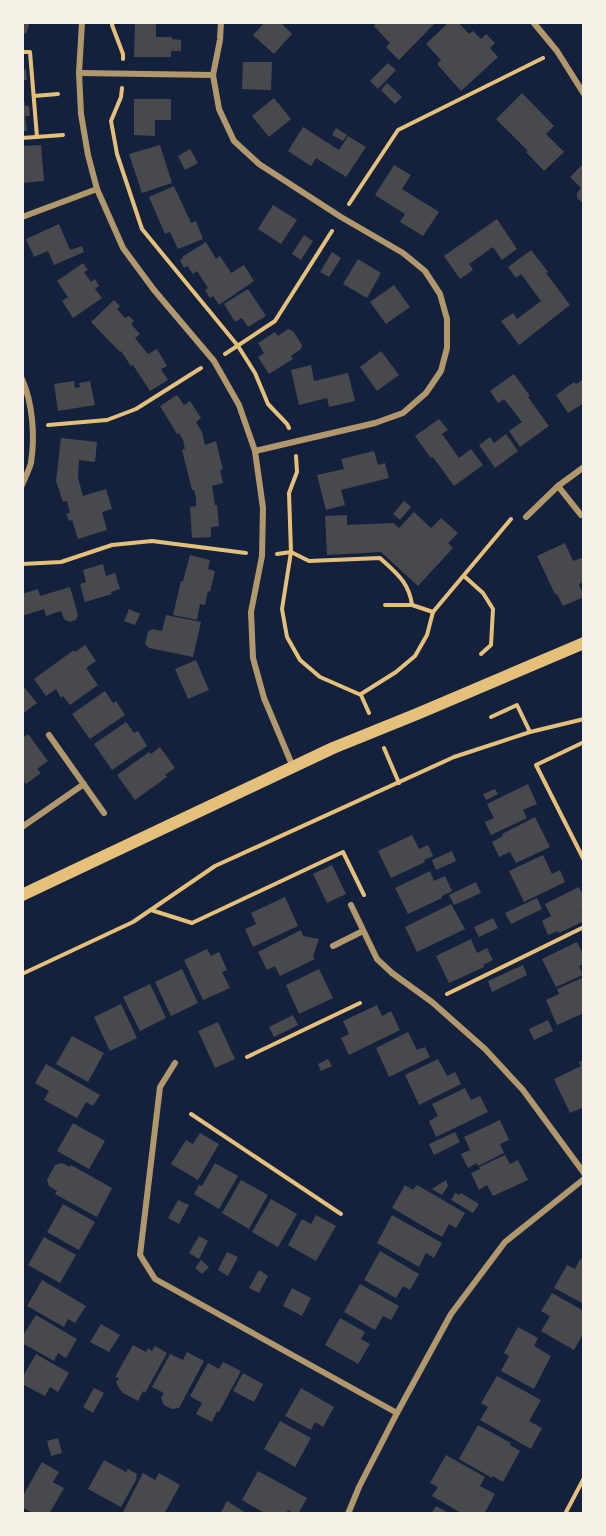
<svg xmlns="http://www.w3.org/2000/svg" width="606" height="1536" font-family="Helvetica,sans-serif">
  <style>
    .building { fill: #48494c }
    .lines { fill: none; stroke-linecap: round; stroke-linejoin: round }
    .path { stroke: #e5c07b; stroke-width: 4 }
    .minor { stroke: #b1986c; stroke-width: 6 }
    .secondary { stroke: #e5c07b; stroke-width: 12 }
  </style>
  <rect width="100%" height="100%" fill="#14213d"/>
  <g class="building">
    <path d="M 22,22 L 30,22 L 26,34 L 22,33 Z"/>
    <path d="M 135,22 L 156,22 L 156,37 L 172,37 L 172,39 L 181,40 L 181,51 L 171,51 L 171,57 L 134,57 Z"/>
    <path d="M 265,22 L 280,22 L 292,34 L 274,54 L 253,35 Z"/>
    <path d="M 377,22 L 436,22 L 399,60 L 386,47 L 390,43 L 374,26 Z"/>
    <path d="M 449,22 L 458,22 L 469,34 L 473,31 L 481,39 L 486,34 L 495,43 L 490,48 L 498,57 L 461,91 L 437,64 L 441,60 L 426,44 Z"/>
    <path d="M 243,62 L 272,62 L 271,90 L 242,89 Z"/>
    <path d="M 388,63 L 396,70 L 378,89 L 370,81 Z"/>
    <path d="M 26,69 L 27,80 L 22,80 L 22,70 Z"/>
    <path d="M 387,83 L 402,97 L 395,104 L 381,90 Z"/>
    <path d="M 522,93 L 554,126 L 546,134 L 564,152 L 544,171 L 526,152 L 528,151 L 496,119 Z"/>
    <path d="M 274,98 L 291,119 L 269,137 L 252,116 Z"/>
    <path d="M 134,99 L 171,99 L 171,120 L 155,120 L 155,136 L 134,135 Z"/>
    <path d="M 22,100 L 24,100 L 25,106 L 29,106 L 30,116 L 25,116 L 27,131 L 22,131 Z"/>
    <path d="M 303,127 L 339,150 L 348,136 L 366,147 L 346,177 L 316,158 L 311,166 L 288,151 Z"/>
    <path d="M 336,128 L 347,135 L 343,141 L 332,135 Z"/>
    <path d="M 41,145 L 44,181 L 22,183 L 22,146 Z"/>
    <path d="M 160,145 L 172,183 L 142,193 L 129,154 Z"/>
    <path d="M 190,149 L 198,163 L 185,170 L 178,156 Z"/>
    <path d="M 584,163 L 584,204 L 577,198 L 577,193 L 581,188 L 570,177 Z"/>
    <path d="M 394,165 L 411,175 L 402,189 L 439,212 L 423,236 L 400,222 L 405,214 L 375,195 Z"/>
    <path d="M 174,186 L 191,223 L 196,221 L 203,239 L 178,249 L 170,232 L 165,234 L 149,197 Z"/>
    <path d="M 273,205 L 297,220 L 281,244 L 258,229 Z"/>
    <path d="M 497,219 L 517,249 L 502,260 L 493,247 L 469,264 L 473,270 L 460,279 L 444,256 Z"/>
    <path d="M 59,224 L 70,250 L 82,246 L 84,252 L 54,265 L 48,251 L 34,257 L 26,239 Z"/>
    <path d="M 304,235 L 313,241 L 301,260 L 292,254 Z"/>
    <path d="M 206,242 L 216,259 L 220,256 L 231,273 L 244,265 L 254,281 L 219,305 L 213,296 L 210,298 L 205,290 L 208,288 L 197,271 L 193,274 L 187,266 L 184,268 L 180,260 L 183,258 L 182,257 Z"/>
    <path d="M 531,250 L 548,272 L 546,273 L 570,305 L 519,345 L 501,321 L 513,313 L 517,319 L 541,301 L 521,274 L 516,278 L 508,267 Z"/>
    <path d="M 332,252 L 341,258 L 329,277 L 320,272 Z"/>
    <path d="M 358,259 L 381,273 L 367,298 L 343,284 Z"/>
    <path d="M 83,263 L 88,270 L 84,272 L 91,282 L 95,279 L 99,286 L 95,289 L 102,298 L 73,318 L 62,301 L 68,297 L 57,281 Z"/>
    <path d="M 394,285 L 410,307 L 386,324 L 370,302 Z"/>
    <path d="M 248,289 L 266,316 L 248,327 L 242,318 L 235,322 L 224,304 Z"/>
    <path d="M 114,300 L 120,306 L 117,309 L 125,318 L 129,316 L 134,321 L 131,324 L 140,334 L 135,338 L 148,354 L 157,349 L 167,366 L 161,369 L 168,380 L 150,391 L 133,365 L 131,366 L 121,351 L 120,352 L 91,322 Z"/>
    <path d="M 288,329 L 293,331 L 302,345 L 301,349 L 291,356 L 293,359 L 269,374 L 258,357 L 264,353 L 258,343 L 275,332 L 278,336 Z"/>
    <path d="M 381,351 L 399,375 L 377,391 L 360,367 Z"/>
    <path d="M 311,365 L 314,381 L 348,373 L 355,401 L 329,407 L 327,398 L 299,405 L 291,370 Z"/>
    <path d="M 514,374 L 530,396 L 528,397 L 549,426 L 520,447 L 509,431 L 522,422 L 504,399 L 498,403 L 490,391 Z"/>
    <path d="M 584,379 L 584,403 L 568,413 L 556,395 L 574,382 L 576,384 Z"/>
    <path d="M 74,381 L 75,388 L 80,387 L 79,383 L 90,381 L 95,405 L 58,411 L 54,384 Z"/>
    <path d="M 177,395 L 184,405 L 190,401 L 201,418 L 196,422 L 202,432 L 205,445 L 216,441 L 221,462 L 223,469 L 220,470 L 223,483 L 212,486 L 215,505 L 217,505 L 219,526 L 211,527 L 211,537 L 192,538 L 190,507 L 196,506 L 196,498 L 194,490 L 192,490 L 182,450 L 185,449 L 183,440 L 179,433 L 177,434 L 160,406 Z"/>
    <path d="M 439,419 L 448,430 L 442,434 L 459,458 L 471,449 L 483,465 L 454,486 L 433,457 L 431,458 L 415,436 Z"/>
    <path d="M 506,434 L 518,451 L 495,468 L 479,445 L 490,437 L 494,443 Z"/>
    <path d="M 61,438 L 97,442 L 95,462 L 79,460 L 78,478 L 83,496 L 106,489 L 112,509 L 102,512 L 107,530 L 78,539 L 72,520 L 69,521 L 66,514 L 70,513 L 67,501 L 63,502 L 56,481 Z"/>
    <path d="M 374,451 L 378,465 L 385,463 L 389,478 L 341,490 L 345,505 L 326,510 L 317,475 L 344,469 L 341,459 Z"/>
    <path d="M 404,501 L 411,507 L 400,520 L 393,514 Z"/>
    <path d="M 414,512 L 431,528 L 441,518 L 458,533 L 448,543 L 453,548 L 418,586 L 381,552 L 327,555 L 325,516 L 347,515 L 347,525 L 393,523 L 399,528 Z"/>
    <path d="M 565,543 L 573,561 L 584,557 L 584,582 L 579,584 L 584,597 L 563,606 L 557,594 L 555,594 L 537,556 Z"/>
    <path d="M 190,555 L 210,560 L 208,569 L 215,571 L 210,592 L 208,591 L 205,605 L 200,604 L 197,620 L 173,615 L 181,581 L 183,581 Z"/>
    <path d="M 103,564 L 106,576 L 115,573 L 120,589 L 111,592 L 112,594 L 85,602 L 80,584 L 86,582 L 83,570 Z"/>
    <path d="M 70,587 L 78,615 L 76,620 L 69,622 L 64,619 L 61,611 L 46,616 L 44,609 L 22,616 L 22,594 L 38,589 L 40,596 Z"/>
    <path d="M 129,609 L 140,614 L 135,625 L 124,621 Z"/>
    <path d="M 166,615 L 201,622 L 193,657 L 149,648 L 145,644 L 148,632 L 152,629 L 162,631 Z"/>
    <path d="M 85,645 L 96,661 L 86,668 L 98,685 L 70,705 L 63,696 L 61,698 L 56,689 L 46,696 L 34,679 L 74,650 L 75,652 Z"/>
    <path d="M 196,660 L 209,690 L 188,699 L 175,669 Z"/>
    <path d="M 24,687 L 37,703 L 22,714 L 22,688 Z"/>
    <path d="M 105,691 L 113,703 L 116,701 L 125,715 L 90,739 L 72,714 Z"/>
    <path d="M 126,722 L 134,733 L 138,731 L 147,746 L 112,770 L 94,744 Z"/>
    <path d="M 28,734 L 48,761 L 37,769 L 41,773 L 26,784 L 22,779 L 22,738 Z"/>
    <path d="M 160,747 L 175,768 L 165,775 L 167,777 L 135,800 L 117,775 L 149,752 L 151,754 Z"/>
    <path d="M 528,784 L 537,804 L 523,810 L 527,818 L 491,835 L 485,822 L 494,818 L 487,804 Z"/>
    <path d="M 495,789 L 498,794 L 486,800 L 483,794 Z"/>
    <path d="M 535,817 L 550,847 L 516,863 L 510,852 L 499,857 L 492,842 L 503,836 L 502,834 Z"/>
    <path d="M 412,835 L 419,849 L 428,845 L 433,856 L 424,860 L 425,862 L 391,878 L 378,851 Z"/>
    <path d="M 452,851 L 456,861 L 436,870 L 432,860 Z"/>
    <path d="M 543,855 L 552,874 L 560,870 L 565,882 L 524,902 L 509,871 Z"/>
    <path d="M 332,865 L 346,894 L 327,903 L 313,874 Z"/>
    <path d="M 430,871 L 434,881 L 445,876 L 452,891 L 442,896 L 442,898 L 408,914 L 395,888 Z"/>
    <path d="M 476,882 L 481,893 L 454,905 L 449,895 Z"/>
    <path d="M 579,887 L 584,897 L 584,910 L 581,911 L 584,916 L 584,921 L 559,933 L 558,931 L 548,935 L 542,921 L 551,916 L 545,904 Z"/>
    <path d="M 285,897 L 298,926 L 253,947 L 245,929 L 256,924 L 251,913 Z"/>
    <path d="M 537,898 L 542,909 L 511,924 L 505,913 Z"/>
    <path d="M 451,904 L 465,929 L 417,952 L 405,927 Z"/>
    <path d="M 493,918 L 498,928 L 479,937 L 474,927 Z"/>
    <path d="M 301,930 L 303,936 L 319,939 L 313,956 L 315,959 L 280,976 L 275,966 L 267,970 L 258,952 Z"/>
    <path d="M 471,939 L 477,953 L 487,948 L 493,960 L 483,965 L 484,967 L 449,983 L 436,956 Z"/>
    <path d="M 577,942 L 584,955 L 584,964 L 579,966 L 583,975 L 556,987 L 542,959 Z"/>
    <path d="M 207,949 L 211,956 L 219,952 L 227,970 L 222,972 L 230,988 L 203,1000 L 184,960 Z"/>
    <path d="M 523,965 L 527,975 L 492,992 L 488,981 Z"/>
    <path d="M 182,969 L 198,1003 L 171,1016 L 155,982 Z"/>
    <path d="M 319,969 L 333,998 L 299,1014 L 286,985 Z"/>
    <path d="M 584,977 L 584,1013 L 557,1025 L 546,1000 L 559,994 L 557,989 Z"/>
    <path d="M 150,984 L 166,1018 L 140,1031 L 123,997 Z"/>
    <path d="M 121,1004 L 137,1038 L 110,1051 L 94,1017 Z"/>
    <path d="M 377,1005 L 382,1016 L 391,1011 L 400,1030 L 349,1055 L 341,1038 L 349,1034 L 343,1021 Z"/>
    <path d="M 293,1015 L 298,1025 L 274,1037 L 269,1027 Z"/>
    <path d="M 548,1020 L 553,1031 L 534,1040 L 529,1029 Z"/>
    <path d="M 218,1022 L 235,1059 L 215,1068 L 198,1031 Z"/>
    <path d="M 408,1032 L 417,1050 L 425,1047 L 430,1057 L 389,1077 L 376,1048 Z"/>
    <path d="M 72,1036 L 104,1053 L 88,1082 L 56,1064 Z"/>
    <path d="M 328,1059 L 332,1066 L 321,1071 L 318,1064 Z"/>
    <path d="M 438,1059 L 447,1076 L 455,1072 L 461,1084 L 419,1105 L 405,1075 Z"/>
    <path d="M 584,1060 L 584,1107 L 570,1113 L 554,1079 L 581,1066 L 579,1062 Z"/>
    <path d="M 46,1064 L 100,1095 L 93,1106 L 86,1102 L 77,1118 L 44,1100 L 49,1091 L 35,1083 Z"/>
    <path d="M 465,1088 L 471,1100 L 480,1096 L 488,1112 L 436,1137 L 429,1121 L 438,1116 L 432,1104 Z"/>
    <path d="M 500,1120 L 509,1140 L 500,1144 L 504,1153 L 478,1166 L 477,1163 L 468,1168 L 461,1154 L 470,1150 L 464,1137 Z"/>
    <path d="M 73,1123 L 105,1141 L 89,1169 L 57,1151 Z"/>
    <path d="M 455,1132 L 460,1142 L 434,1155 L 429,1144 Z"/>
    <path d="M 200,1133 L 219,1144 L 198,1180 L 171,1164 L 186,1140 L 193,1144 Z"/>
    <path d="M 505,1155 L 510,1164 L 518,1160 L 528,1180 L 493,1196 L 487,1185 L 479,1190 L 471,1173 L 480,1169 L 479,1167 Z"/>
    <path d="M 62,1163 L 70,1167 L 71,1165 L 112,1188 L 97,1217 L 55,1194 L 57,1191 L 49,1186 L 47,1180 L 55,1165 Z"/>
    <path d="M 215,1163 L 238,1176 L 219,1209 L 194,1194 L 199,1185 L 202,1186 Z"/>
    <path d="M 241,1180 L 268,1195 L 249,1229 L 222,1213 Z"/>
    <path d="M 446,1180 L 448,1186 L 442,1195 L 432,1189 Z"/>
    <path d="M 405,1185 L 413,1190 L 417,1185 L 465,1213 L 456,1228 L 449,1224 L 442,1237 L 392,1208 Z"/>
    <path d="M 455,1193 L 459,1195 L 461,1193 L 479,1204 L 473,1213 L 451,1200 Z"/>
    <path d="M 271,1199 L 297,1214 L 278,1247 L 252,1232 Z"/>
    <path d="M 178,1200 L 189,1205 L 179,1224 L 168,1218 Z"/>
    <path d="M 63,1204 L 95,1222 L 79,1250 L 47,1232 Z"/>
    <path d="M 316,1215 L 336,1226 L 316,1261 L 288,1245 L 302,1219 L 311,1224 Z"/>
    <path d="M 392,1215 L 442,1243 L 434,1258 L 426,1253 L 419,1267 L 377,1243 Z"/>
    <path d="M 199,1236 L 208,1241 L 199,1259 L 189,1253 Z"/>
    <path d="M 44,1237 L 76,1255 L 60,1283 L 28,1265 Z"/>
    <path d="M 380,1251 L 419,1274 L 410,1290 L 403,1286 L 396,1298 L 364,1280 Z"/>
    <path d="M 227,1252 L 238,1257 L 228,1276 L 218,1270 Z"/>
    <path d="M 580,1259 L 584,1260 L 584,1304 L 554,1288 L 567,1265 L 575,1269 Z"/>
    <path d="M 201,1260 L 209,1267 L 202,1274 L 195,1268 Z"/>
    <path d="M 259,1270 L 268,1276 L 259,1293 L 249,1288 Z"/>
    <path d="M 42,1280 L 86,1306 L 75,1323 L 68,1319 L 64,1327 L 27,1306 Z"/>
    <path d="M 360,1284 L 399,1306 L 391,1320 L 383,1316 L 375,1330 L 344,1312 Z"/>
    <path d="M 292,1288 L 311,1298 L 302,1316 L 283,1306 Z"/>
    <path d="M 552,1293 L 584,1311 L 584,1332 L 574,1350 L 541,1331 L 550,1316 L 541,1311 Z"/>
    <path d="M 36,1315 L 77,1339 L 66,1358 L 58,1353 L 54,1361 L 22,1343 L 22,1337 Z"/>
    <path d="M 340,1318 L 365,1332 L 361,1339 L 370,1344 L 358,1364 L 325,1345 Z"/>
    <path d="M 101,1324 L 120,1335 L 109,1352 L 90,1342 Z"/>
    <path d="M 518,1327 L 538,1338 L 534,1346 L 551,1356 L 534,1389 L 501,1371 L 509,1356 L 504,1353 Z"/>
    <path d="M 133,1345 L 146,1352 L 148,1348 L 152,1351 L 155,1346 L 167,1353 L 145,1393 L 143,1391 L 138,1401 L 123,1393 L 119,1388 L 116,1382 L 119,1378 L 115,1377 Z"/>
    <path d="M 187,1352 L 204,1361 L 179,1408 L 172,1409 L 164,1405 L 161,1398 L 164,1393 L 152,1387 L 170,1354 L 183,1360 Z"/>
    <path d="M 36,1354 L 69,1373 L 58,1392 L 50,1387 L 45,1396 L 22,1384 L 22,1378 Z"/>
    <path d="M 223,1362 L 241,1371 L 219,1412 L 217,1411 L 212,1422 L 196,1414 L 202,1403 L 190,1396 L 208,1363 L 219,1369 Z"/>
    <path d="M 243,1373 L 263,1384 L 254,1402 L 233,1391 Z"/>
    <path d="M 497,1376 L 541,1400 L 529,1421 L 542,1428 L 531,1449 L 480,1420 L 488,1407 L 481,1403 Z"/>
    <path d="M 94,1388 L 104,1393 L 93,1413 L 83,1407 Z"/>
    <path d="M 301,1388 L 334,1407 L 323,1427 L 315,1422 L 311,1430 L 285,1416 Z"/>
    <path d="M 280,1421 L 311,1438 L 295,1467 L 264,1449 Z"/>
    <path d="M 478,1425 L 511,1443 L 510,1445 L 520,1451 L 503,1482 L 493,1476 L 492,1478 L 459,1459 Z"/>
    <path d="M 58,1438 L 62,1453 L 51,1456 L 47,1441 Z"/>
    <path d="M 446,1455 L 485,1477 L 480,1486 L 495,1494 L 484,1514 L 463,1514 L 432,1496 L 438,1487 L 430,1483 Z"/>
    <path d="M 104,1460 L 126,1472 L 128,1469 L 137,1474 L 136,1477 L 137,1478 L 121,1507 L 88,1489 Z"/>
    <path d="M 42,1462 L 59,1472 L 53,1482 L 64,1488 L 49,1514 L 34,1514 L 22,1507 L 22,1494 L 24,1494 Z"/>
    <path d="M 258,1471 L 307,1498 L 298,1514 L 294,1514 L 288,1510 L 286,1514 L 266,1514 L 242,1500 Z"/>
    <path d="M 143,1473 L 155,1480 L 159,1473 L 180,1485 L 164,1514 L 122,1514 Z"/>
    <path d="M 227,1501 L 248,1514 L 220,1514 Z"/>
    <path d="M 436,1506 L 450,1514 L 431,1514 Z"/>
  </g>
  <g class="lines">
    <g class="path">
      <path d="M 113,22 L 112,25 L 123,54 L 123,59"/>
      <path d="M 22,52 L 30,52 L 37,137"/>
      <path d="M 122,88 L 121,97 L 111,121 L 117,154 L 142,229 L 238,346 L 255,373 L 268,404 L 287,424 L 289,428"/>
      <path d="M 34,96 L 58,94"/>
      <path d="M 22,138 L 63,135"/>
      <path d="M 349,204 L 398,130 L 543,58"/>
      <path d="M 225,354 L 275,321 L 332,231"/>
      <path d="M 48,425 L 107,420 L 136,409 L 201,368"/>
      <path d="M 296,456 L 297,472 L 289,493 L 291,552 L 282,609 L 287,637 L 300,660 L 320,677 L 361,695 L 369,713"/>
      <path d="M 277,554 L 291,552 L 309,561 L 380,558 C 396,573 409,582 412,605"/>
      <path d="M 22,564 L 61,562 L 112,545 L 152,541 L 246,553"/>
      <path d="M 464,576 L 483,593 L 493,609 L 491,645 L 481,654"/>
      <path d="M 385,605 L 412,605 L 433,612"/>
      <path d="M 361,694 L 396,672 L 415,656 L 427,635 L 433,612 L 511,519"/>
      <path d="M 491,717 L 517,705 L 530,732"/>
      <path d="M 584,742 L 536,765 L 584,860"/>
      <path d="M 384,748 L 399,783"/>
      <path d="M 151,910 L 192,923 L 343,852 L 364,895"/>
      <path d="M 22,974 L 133,922 L 215,866 L 454,757 L 530,732 L 584,719"/>
      <path d="M 447,994 L 584,927"/>
      <path d="M 247,1057 L 360,1003"/>
      <path d="M 191,1114 L 341,1214"/>
      <path d="M 565,1514 L 584,1478"/>
    </g>
    <g class="minor">
      <path d="M 82,22 L 79,73 L 81,114 L 88,155 L 97,189 L 123,248 L 154,290 L 214,361 L 239,405 L 255,451 L 263,508 L 262,556 L 251,612 L 253,658 L 264,698 L 293,767"/>
      <path d="M 533,22 L 557,51 L 584,94"/>
      <path d="M 79,73 L 213,75 L 219,109 L 234,141 L 259,164 L 341,217 L 403,253 L 425,271 L 440,294 L 447,319 L 447,348 L 441,371 L 426,393 L 403,413 L 375,423 L 255,451"/>
      <path d="M 213,75 L 220,40 L 221,22"/>
      <path d="M 22,217 L 97,189"/>
      <path d="M 22,379 C 33,404 35,436 31,463 C 29,470 25,478 22,485"/>
      <path d="M 558,486 L 581,515"/>
      <path d="M 526,517 L 558,486 L 584,467"/>
      <path d="M 49,735 L 104,813"/>
      <path d="M 22,827 L 84,784"/>
      <path d="M 351,905 L 377,959 L 392,973 L 432,1002 L 485,1049 L 523,1090 L 584,1173"/>
      <path d="M 333,946 L 363,931"/>
      <path d="M 175,1063 L 160,1087 L 140,1255 L 155,1279 L 397,1413"/>
      <path d="M 348,1514 L 359,1487 L 397,1413 L 451,1314 L 505,1242 L 584,1179"/>
    </g>
    <path class="secondary" d="M 22,895 L 333,748 L 417,714 L 584,643"/>
  </g>
  <rect width="606" height="1536" fill="none" stroke="#f6f1e7" stroke-width="48"/>
</svg>
